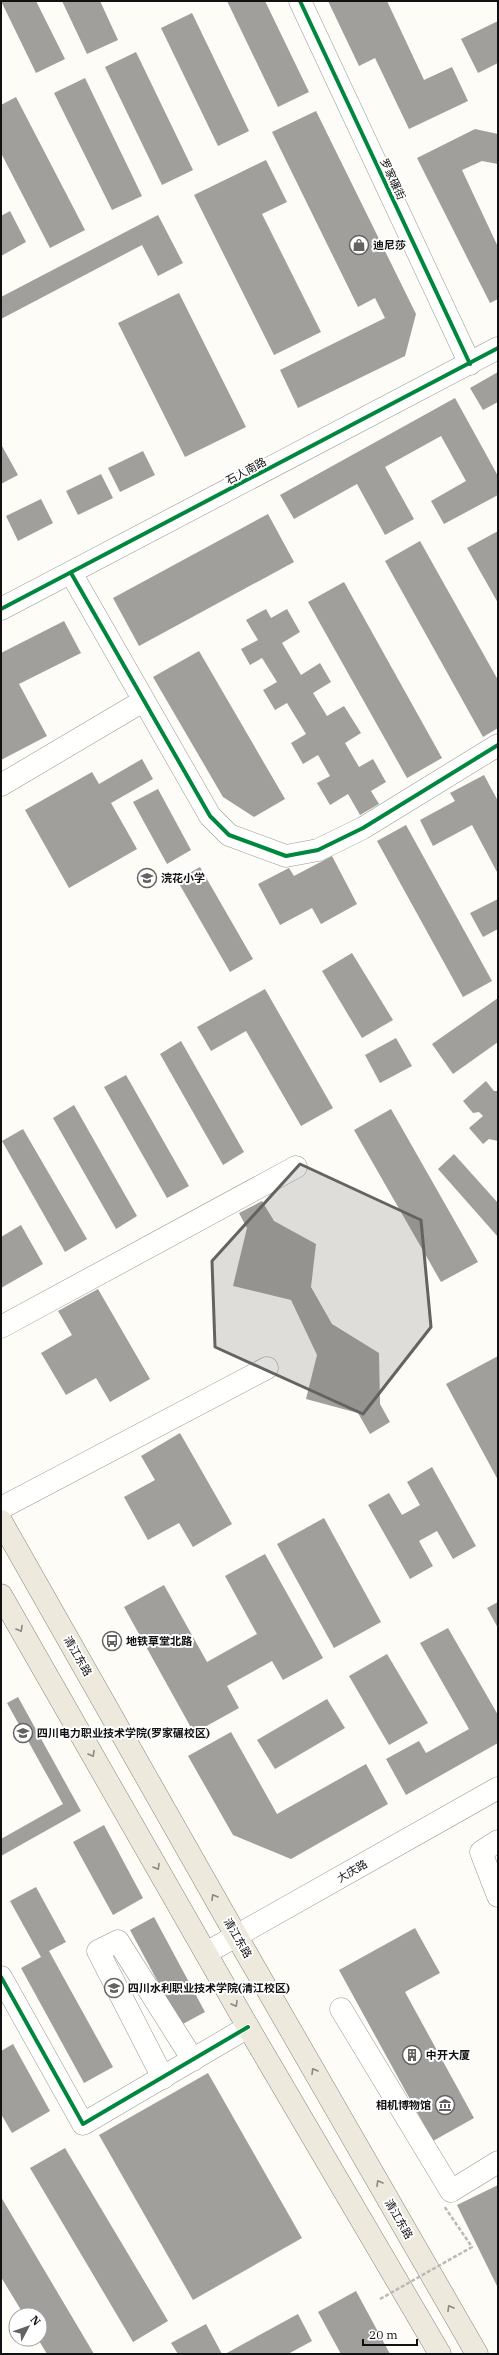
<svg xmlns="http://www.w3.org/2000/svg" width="499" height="2355" font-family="'IBM Plex Serif','Noto Sans SC',serif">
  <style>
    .building { fill: #a19f9c }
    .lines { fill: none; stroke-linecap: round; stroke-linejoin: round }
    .minor-casing { stroke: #979795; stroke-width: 23 }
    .major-casing { stroke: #858482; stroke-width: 23 }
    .minor { stroke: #fffffe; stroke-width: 22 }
    .major { stroke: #ede9dc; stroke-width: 22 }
    .path-bridge { stroke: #b9b9b8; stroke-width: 2.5; stroke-dasharray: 4 2; stroke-linecap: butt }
    .cycleway-casing { stroke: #fff; stroke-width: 6 }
    .cycleway { stroke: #00873e; stroke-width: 4 }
    .oneway { stroke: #8a8881 }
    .marked { fill: #646362; fill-opacity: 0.2; stroke: #646362; stroke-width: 3; stroke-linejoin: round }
    .labels { text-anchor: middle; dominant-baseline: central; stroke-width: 4; stroke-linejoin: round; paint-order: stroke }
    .street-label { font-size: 11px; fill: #111; stroke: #fff }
    .poi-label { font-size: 11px; font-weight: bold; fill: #111; stroke: #fff; text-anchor: start }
  </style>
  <rect width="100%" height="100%" fill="#fdfcf7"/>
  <g class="building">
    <path d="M 1,1 L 36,1 L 65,59 L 36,73 Z"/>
    <path d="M 62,1 L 100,1 L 118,40 L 87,54 Z"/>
    <path d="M 227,1 L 265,1 L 309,92 L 278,107 Z"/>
    <path d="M 328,1 L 387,1 L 424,80 L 452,67 L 468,101 L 409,129 L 375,58 L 359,66 Z"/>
    <path d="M 192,13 L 249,131 L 218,146 L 161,28 Z"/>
    <path d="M 498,21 L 498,63 L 478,73 L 461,39 Z"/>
    <path d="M 136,52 L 193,170 L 162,185 L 105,67 Z"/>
    <path d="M 85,78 L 142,196 L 112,210 L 54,93 Z"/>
    <path d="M 16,97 L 85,230 L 50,248 L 1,153 L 1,105 Z"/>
    <path d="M 316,111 L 416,314 L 405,356 L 298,408 L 280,370 L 385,318 L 375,298 L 358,307 L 272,132 Z"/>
    <path d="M 475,129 L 498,134 L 498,164 L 482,161 L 462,170 L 498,247 L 498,299 L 490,303 L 417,158 Z"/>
    <path d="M 266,160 L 287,202 L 262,214 L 321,332 L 274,355 L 194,195 Z"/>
    <path d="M 10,211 L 26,242 L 1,256 L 1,216 Z"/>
    <path d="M 158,215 L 183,263 L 158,276 L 142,245 L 1,319 L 1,297 Z"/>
    <path d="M 179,293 L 246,427 L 185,457 L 118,323 Z"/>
    <path d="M 498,372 L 498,402 L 483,410 L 470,388 Z"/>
    <path d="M 455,398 L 498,476 L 498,495 L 444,524 L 431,501 L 466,481 L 441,436 L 385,467 L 414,519 L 385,535 L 357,484 L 294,519 L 280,495 Z"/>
    <path d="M 2,446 L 18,475 L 1,484 L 1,447 Z"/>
    <path d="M 143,451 L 155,475 L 120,492 L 108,468 Z"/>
    <path d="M 101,474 L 113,498 L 78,515 L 66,491 Z"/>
    <path d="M 41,499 L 53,523 L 18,541 L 6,516 Z"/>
    <path d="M 268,514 L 294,562 L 139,646 L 113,598 Z"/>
    <path d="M 498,531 L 498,603 L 467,548 Z"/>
    <path d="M 420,541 L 498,680 L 498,728 L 483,737 L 385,561 Z"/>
    <path d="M 344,582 L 442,758 L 407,778 L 308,602 Z"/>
    <path d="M 266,609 L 271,618 L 287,609 L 300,632 L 282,643 L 301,675 L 320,663 L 331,682 L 313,693 L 327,716 L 344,706 L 361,733 L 345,743 L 359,767 L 373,759 L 386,782 L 371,791 L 379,804 L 360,815 L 348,794 L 330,805 L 317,783 L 330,776 L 318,755 L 303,764 L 291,743 L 306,734 L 287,703 L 275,710 L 263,690 L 277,682 L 262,658 L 250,665 L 241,649 L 258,640 L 246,620 Z"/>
    <path d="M 64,621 L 81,653 L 19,684 L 47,736 L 1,760 L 1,653 Z"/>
    <path d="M 199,651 L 285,799 L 254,817 L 223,797 L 153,677 Z"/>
    <path d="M 142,759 L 153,779 L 111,803 L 137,849 L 69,888 L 25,810 L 92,772 L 99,784 Z"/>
    <path d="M 484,775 L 498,801 L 497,872 L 472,825 L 433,846 L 420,820 L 455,801 L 450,793 Z"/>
    <path d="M 158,789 L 191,850 L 167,864 L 133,802 Z"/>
    <path d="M 406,825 L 492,981 L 463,997 L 377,841 Z"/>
    <path d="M 332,856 L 357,904 L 321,924 L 312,908 L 280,925 L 258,884 L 289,868 L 294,876 Z"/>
    <path d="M 200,867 L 253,959 L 230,972 L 177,880 Z"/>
    <path d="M 498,899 L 498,929 L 483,937 L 470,913 Z"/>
    <path d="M 352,953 L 393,1020 L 362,1038 L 322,971 Z"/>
    <path d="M 265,989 L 333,1108 L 301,1126 L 246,1031 L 211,1051 L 197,1027 Z"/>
    <path d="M 498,998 L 498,1042 L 453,1074 L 432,1044 Z"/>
    <path d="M 396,1038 L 412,1066 L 380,1083 L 365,1055 Z"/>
    <path d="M 181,1041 L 244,1152 L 223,1165 L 160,1054 Z"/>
    <path d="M 126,1075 L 189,1186 L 167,1198 L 104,1087 Z"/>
    <path d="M 486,1081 L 494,1091 L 498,1091 L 498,1141 L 489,1139 L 483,1144 L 469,1128 L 483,1116 L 479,1112 L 473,1113 L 463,1101 Z"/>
    <path d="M 74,1105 L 137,1216 L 116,1229 L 53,1118 Z"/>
    <path d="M 391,1109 L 478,1262 L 441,1282 L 354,1130 Z"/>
    <path d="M 23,1129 L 87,1239 L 65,1252 L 2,1141 Z"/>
    <path d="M 454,1154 L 498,1203 L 498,1237 L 438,1169 Z"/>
    <path d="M 262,1201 L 274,1221 L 316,1244 L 311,1287 L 332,1324 L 379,1353 L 380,1404 L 390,1422 L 370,1434 L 358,1413 L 306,1399 L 317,1355 L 291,1300 L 233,1286 L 247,1228 L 239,1213 Z"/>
    <path d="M 21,1225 L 43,1264 L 1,1288 L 1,1237 Z"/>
    <path d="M 98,1289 L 150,1379 L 110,1402 L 96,1378 L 66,1395 L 41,1353 L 72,1335 L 58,1311 Z"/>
    <path d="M 498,1356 L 498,1480 L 446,1384 Z"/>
    <path d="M 180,1433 L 232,1524 L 193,1547 L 179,1523 L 148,1540 L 124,1497 L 155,1480 L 141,1456 Z"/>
    <path d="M 432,1467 L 476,1546 L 453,1559 L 437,1531 L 419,1541 L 433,1566 L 410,1579 L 368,1505 L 389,1493 L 402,1515 L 420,1505 L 407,1482 Z"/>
    <path d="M 324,1518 L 381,1622 L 334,1648 L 277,1544 Z"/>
    <path d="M 265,1554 L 323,1658 L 283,1680 L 272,1661 L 227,1686 L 239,1708 L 194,1733 L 124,1607 L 164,1585 L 207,1662 L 257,1634 L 225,1576 Z"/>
    <path d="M 498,1602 L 498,1628 L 487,1608 Z"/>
    <path d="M 448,1628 L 498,1715 L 498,1743 L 406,1795 L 386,1759 L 419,1741 L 426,1753 L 469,1729 L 420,1643 Z"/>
    <path d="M 387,1654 L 428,1723 L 389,1745 L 349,1676 Z"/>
    <path d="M 18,1697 L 81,1811 L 1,1856 L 1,1839 L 63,1804 L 7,1703 Z"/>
    <path d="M 327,1699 L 345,1728 L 275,1769 L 257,1740 Z"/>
    <path d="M 231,1732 L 277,1814 L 366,1764 L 388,1804 L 291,1859 L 233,1835 L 188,1756 Z"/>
    <path d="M 104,1825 L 143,1898 L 113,1915 L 73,1842 Z"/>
    <path d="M 36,1887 L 66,1942 L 49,1951 L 113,2067 L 84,2083 L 21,1968 L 41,1957 L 10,1901 Z"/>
    <path d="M 154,1917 L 205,2012 L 181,2025 L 130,1930 Z"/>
    <path d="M 415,1928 L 440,1973 L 405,1992 L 474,2118 L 433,2141 L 339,1970 Z"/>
    <path d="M 13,2044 L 50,2111 L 12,2133 L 1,2114 L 1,2051 Z"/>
    <path d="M 208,2073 L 302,2238 L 193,2300 L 99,2135 Z"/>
    <path d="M 65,2148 L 168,2321 L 133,2342 L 30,2168 Z"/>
    <path d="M 498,2185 L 498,2288 L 457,2205 Z"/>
    <path d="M 1,2197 L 94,2354 L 47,2354 L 38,2339 L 40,2339 L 40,2315 L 24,2315 L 1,2277 Z"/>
    <path d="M 356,2291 L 390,2354 L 341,2354 L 318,2312 Z"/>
    <path d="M 298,2314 L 312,2341 L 288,2354 L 225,2354 Z"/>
    <path d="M 206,2324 L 222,2354 L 178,2354 L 171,2343 Z"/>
  </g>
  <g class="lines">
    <defs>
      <g id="minor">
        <path d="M 300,1 L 470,364"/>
        <path d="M 71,573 L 210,816 L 229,835 L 286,856 L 318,850 L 363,828 L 498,745"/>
        <path d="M 1,609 L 498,348"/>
        <path d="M 1,785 L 143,701"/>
        <path d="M 1,1327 L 296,1167"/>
        <path d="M 1,1508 L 267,1368"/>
        <path d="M 498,1841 L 481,1852 L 498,1896"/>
        <path d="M 206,1953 L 498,1788"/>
        <path d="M 1,1977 L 83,2124 L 248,2027"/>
        <path d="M 341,2009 L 451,2191 L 498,2162"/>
        <path d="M 163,2078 L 98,1951 L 118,1941 L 193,2060"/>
      </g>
      <g id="major">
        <path d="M 1,1521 L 237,1937 L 477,2354"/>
        <path d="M 1,1595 L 248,2027 L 440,2354"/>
      </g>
    </defs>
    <use href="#minor" class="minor-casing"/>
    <use href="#major" class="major-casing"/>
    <use href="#minor" class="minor"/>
    <use href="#major" class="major"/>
    <path class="path-bridge" d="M 380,2299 L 472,2247 L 444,2206"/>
    <defs>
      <g id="cycleway">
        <path d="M 300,1 L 470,364"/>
        <path d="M 71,573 L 210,816 L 229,835 L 286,856 L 318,850 L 363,828 L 498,745"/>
        <path d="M 1,609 L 498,348"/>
        <path d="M 1,1977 L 83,2124 L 248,2027"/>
      </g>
    </defs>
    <use href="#cycleway" class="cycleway-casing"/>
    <use href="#cycleway" class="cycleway"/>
  </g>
  <defs><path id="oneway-chevron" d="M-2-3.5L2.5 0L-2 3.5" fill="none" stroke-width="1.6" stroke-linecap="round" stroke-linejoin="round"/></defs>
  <g class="oneway">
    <use href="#oneway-chevron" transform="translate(20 1629) rotate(60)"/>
    <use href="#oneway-chevron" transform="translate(92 1754) rotate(60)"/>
    <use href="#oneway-chevron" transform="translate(157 1867) rotate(60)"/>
    <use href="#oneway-chevron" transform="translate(214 1897) rotate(-120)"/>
    <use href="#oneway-chevron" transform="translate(235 2004) rotate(60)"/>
    <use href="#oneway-chevron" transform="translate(314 2071) rotate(-120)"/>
    <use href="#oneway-chevron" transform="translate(379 2183) rotate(-120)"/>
    <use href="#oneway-chevron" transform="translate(450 2308) rotate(-120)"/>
  </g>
  <path class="marked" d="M 300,1164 L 421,1220 L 431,1327 L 363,1414 L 215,1347 L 212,1261 Z"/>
  <defs>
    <symbol id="shop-ring" viewBox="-11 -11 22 22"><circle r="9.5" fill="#fff" stroke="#646362" stroke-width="1.5"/><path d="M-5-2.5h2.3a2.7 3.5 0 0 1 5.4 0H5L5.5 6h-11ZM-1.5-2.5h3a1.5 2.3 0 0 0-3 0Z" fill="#646362"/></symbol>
    <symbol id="school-ring" viewBox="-11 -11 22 22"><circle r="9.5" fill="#fff" stroke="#646362" stroke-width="1.5"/><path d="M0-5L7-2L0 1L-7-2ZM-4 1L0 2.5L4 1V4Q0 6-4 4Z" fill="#646362"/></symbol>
    <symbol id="bus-ring" viewBox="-11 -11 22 22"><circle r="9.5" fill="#fff" stroke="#646362" stroke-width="1.5"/><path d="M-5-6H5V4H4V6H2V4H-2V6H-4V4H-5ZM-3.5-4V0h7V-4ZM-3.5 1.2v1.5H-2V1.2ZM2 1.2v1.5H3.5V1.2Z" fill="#646362"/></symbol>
    <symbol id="university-ring" viewBox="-11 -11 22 22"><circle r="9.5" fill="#fff" stroke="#646362" stroke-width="1.5"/><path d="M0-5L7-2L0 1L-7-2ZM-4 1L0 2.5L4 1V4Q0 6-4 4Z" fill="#646362"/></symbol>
    <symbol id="building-ring" viewBox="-11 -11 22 22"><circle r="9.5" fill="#fff" stroke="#646362" stroke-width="1.5"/><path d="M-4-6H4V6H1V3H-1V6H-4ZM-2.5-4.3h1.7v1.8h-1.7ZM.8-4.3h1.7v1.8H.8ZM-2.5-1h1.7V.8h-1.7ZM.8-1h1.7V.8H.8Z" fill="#646362"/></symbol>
    <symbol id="museum-ring" viewBox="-11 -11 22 22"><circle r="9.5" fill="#fff" stroke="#646362" stroke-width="1.5"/><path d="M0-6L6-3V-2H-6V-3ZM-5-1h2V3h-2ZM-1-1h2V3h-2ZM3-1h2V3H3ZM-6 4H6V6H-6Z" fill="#646362"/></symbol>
  </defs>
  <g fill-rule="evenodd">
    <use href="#shop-ring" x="348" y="234" width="22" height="22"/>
    <use href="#school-ring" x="136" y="867" width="22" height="22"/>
    <use href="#bus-ring" x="101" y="1630" width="22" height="22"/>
    <use href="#university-ring" x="12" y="1722" width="22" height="22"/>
    <use href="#university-ring" x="103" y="1977" width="22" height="22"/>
    <use href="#building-ring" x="401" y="2044" width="22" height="22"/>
    <use href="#museum-ring" x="434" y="2094" width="22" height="22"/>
  </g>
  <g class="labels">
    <g class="street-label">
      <text transform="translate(393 179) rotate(65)">罗家碾街</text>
      <text transform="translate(246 471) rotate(-28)">石人南路</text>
      <text transform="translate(78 1656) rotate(60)">清江东路</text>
      <text transform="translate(352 1871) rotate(-30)">大庆路</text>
      <text transform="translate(238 1938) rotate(60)">清江东路</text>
      <text transform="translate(399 2219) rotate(60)">清江东路</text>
    </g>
    <g class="poi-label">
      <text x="373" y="245">迪尼莎</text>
      <text x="161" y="878">浣花小学</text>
      <text x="126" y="1641">地铁草堂北路</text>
      <text x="37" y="1733">四川电力职业技术学院(罗家碾校区)</text>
      <text x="128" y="1988">四川水利职业技术学院(清江校区)</text>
      <text x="426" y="2055">中开大厦</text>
      <text x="431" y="2105" text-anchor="end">相机博物馆</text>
    </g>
  </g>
  <rect width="499" height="2355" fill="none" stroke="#111111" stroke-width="4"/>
  <g transform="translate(28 2327) rotate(49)"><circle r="19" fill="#ffffff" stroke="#a0a0a0"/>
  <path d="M0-3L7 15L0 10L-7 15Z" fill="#646362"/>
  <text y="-6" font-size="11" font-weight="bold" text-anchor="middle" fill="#111111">N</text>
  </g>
  <path d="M363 2339v6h54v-6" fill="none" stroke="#111111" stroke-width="2"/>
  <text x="369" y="2339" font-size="12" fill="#111111" stroke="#ffffff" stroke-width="3" paint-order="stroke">20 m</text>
</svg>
